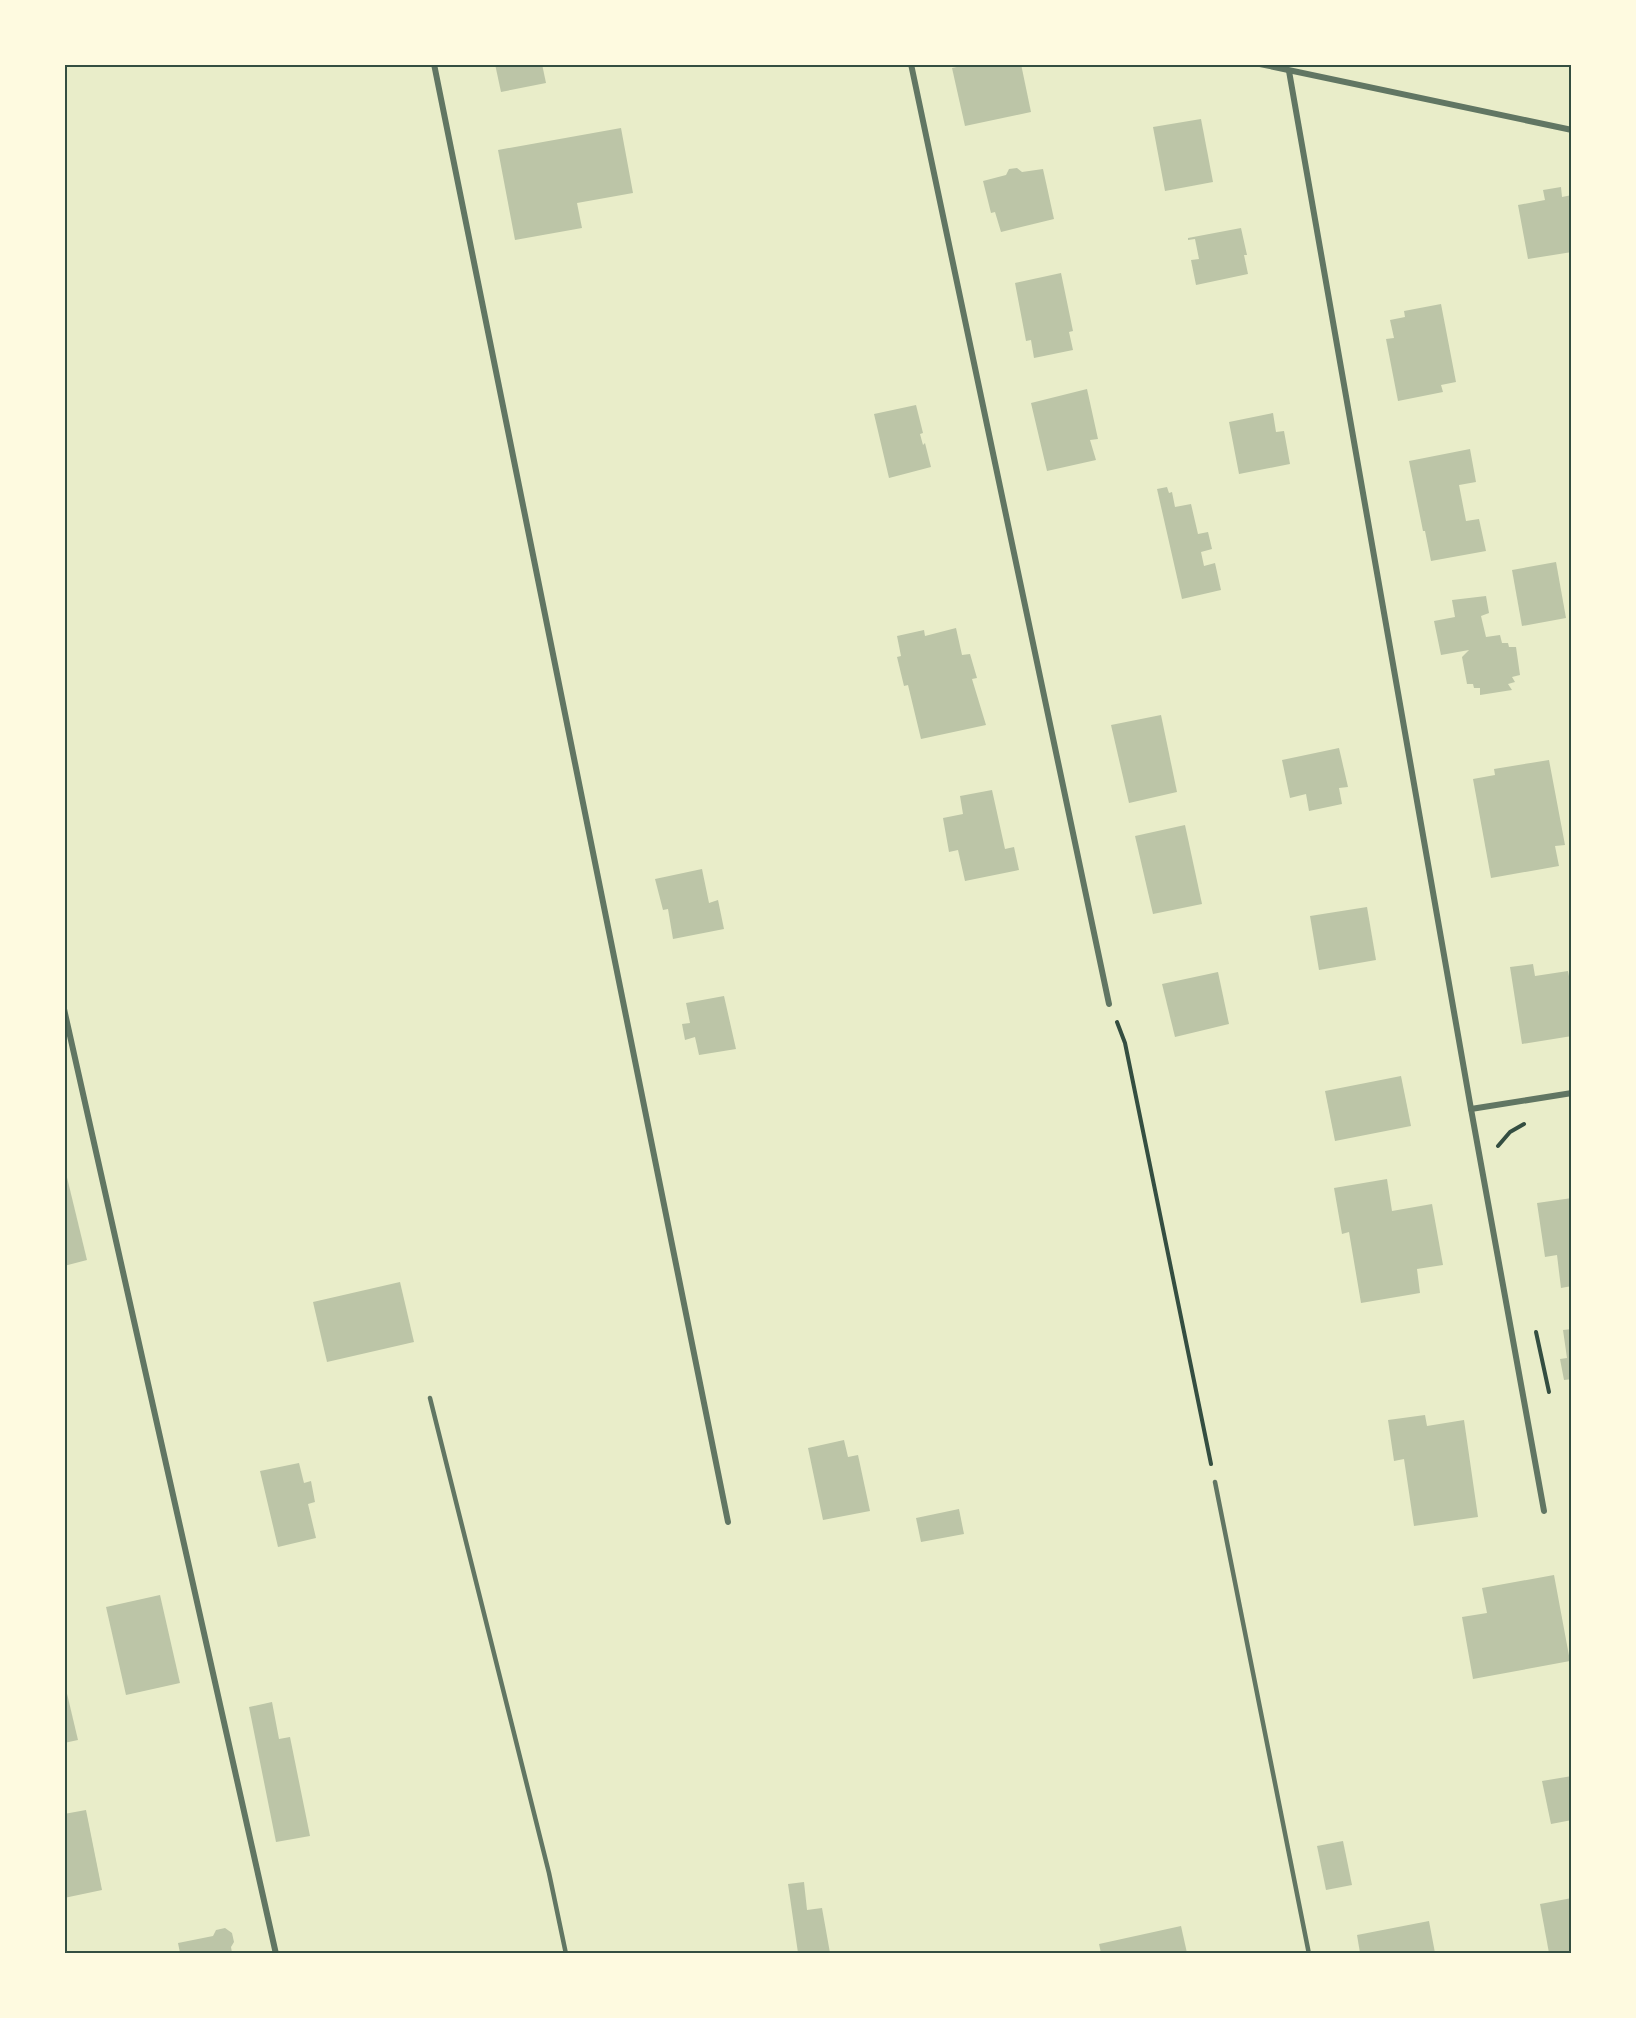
<svg xmlns="http://www.w3.org/2000/svg" width="1636" height="2018" font-family="Jost,sans-serif">
  <style>
    .building { fill: #bcc5a7 }
    .lines { fill: none; stroke-linecap: round; stroke-linejoin: round }
    .path { stroke: #344e41; stroke-width: 4 }
    .service { stroke: #617663; stroke-width: 4.5 }
    .minor { stroke: #617663; stroke-width: 6 }
    .neatline { fill: none; stroke: #344e41; stroke-width: 2 }
  </style>
  <rect width="100%" height="100%" fill="#e9edc9"/>
  <g class="building">
    <path d="M 495,64 L 542,64 L 546,83 L 501,92 Z"/>
    <path d="M 971,64 L 1021,64 L 1031,112 L 965,126 L 952,68 Z"/>
    <path d="M 1201,119 L 1213,182 L 1165,191 L 1153,127 Z"/>
    <path d="M 621,128 L 633,193 L 577,203 L 582,228 L 515,240 L 498,150 Z"/>
    <path d="M 1017,168 L 1022,172 L 1043,169 L 1054,219 L 1001,232 L 995,212 L 991,213 L 983,181 L 1006,175 L 1009,169 Z"/>
    <path d="M 1561,187 L 1562,197 L 1572,195 L 1572,252 L 1528,259 L 1518,205 L 1545,200 L 1543,190 Z"/>
    <path d="M 1241,228 L 1247,255 L 1244,255 L 1248,274 L 1196,285 L 1191,260 L 1199,259 L 1195,239 L 1188,240 L 1188,238 Z"/>
    <path d="M 1061,273 L 1073,331 L 1069,332 L 1073,350 L 1034,358 L 1031,340 L 1026,341 L 1015,283 Z"/>
    <path d="M 1441,304 L 1456,382 L 1441,385 L 1443,392 L 1398,401 L 1386,339 L 1394,338 L 1390,320 L 1405,317 L 1404,311 Z"/>
    <path d="M 1087,389 L 1098,439 L 1090,440 L 1096,460 L 1047,471 L 1031,403 Z"/>
    <path d="M 916,405 L 923,433 L 920,434 L 923,445 L 925,443 L 931,467 L 889,478 L 874,414 Z"/>
    <path d="M 1273,413 L 1276,432 L 1284,431 L 1290,464 L 1239,474 L 1229,422 Z"/>
    <path d="M 1470,449 L 1476,482 L 1459,485 L 1466,521 L 1479,519 L 1486,551 L 1431,561 L 1425,531 L 1423,531 L 1409,461 Z"/>
    <path d="M 1167,487 L 1169,493 L 1172,492 L 1175,507 L 1191,504 L 1198,534 L 1208,532 L 1212,549 L 1201,552 L 1204,566 L 1215,563 L 1221,590 L 1182,599 L 1157,489 Z"/>
    <path d="M 1556,562 L 1566,618 L 1522,626 L 1512,570 Z"/>
    <path d="M 1486,596 L 1489,613 L 1481,616 L 1486,637 L 1500,635 L 1502,643 L 1508,643 L 1509,647 L 1516,647 L 1520,675 L 1512,677 L 1515,682 L 1508,684 L 1512,690 L 1480,695 L 1480,688 L 1474,688 L 1473,684 L 1467,684 L 1462,657 L 1469,650 L 1441,655 L 1434,621 L 1455,617 L 1452,600 Z"/>
    <path d="M 956,628 L 962,655 L 970,654 L 977,678 L 972,679 L 986,725 L 921,739 L 908,685 L 904,686 L 897,657 L 901,656 L 897,636 L 924,630 L 925,636 Z"/>
    <path d="M 1161,715 L 1177,792 L 1129,803 L 1111,725 Z"/>
    <path d="M 1339,748 L 1348,787 L 1339,788 L 1342,804 L 1309,811 L 1306,794 L 1290,798 L 1282,760 Z"/>
    <path d="M 1549,760 L 1565,845 L 1555,846 L 1559,866 L 1491,878 L 1473,779 L 1495,775 L 1494,769 Z"/>
    <path d="M 992,790 L 1005,849 L 1014,847 L 1019,870 L 965,881 L 958,850 L 949,852 L 943,818 L 963,814 L 960,796 Z"/>
    <path d="M 1185,825 L 1202,904 L 1153,914 L 1135,836 Z"/>
    <path d="M 702,869 L 709,903 L 718,900 L 724,929 L 673,939 L 668,909 L 663,910 L 655,879 Z"/>
    <path d="M 1367,907 L 1376,960 L 1319,970 L 1310,916 Z"/>
    <path d="M 1533,964 L 1535,976 L 1568,971 L 1572,992 L 1572,1036 L 1522,1044 L 1510,967 Z"/>
    <path d="M 1218,972 L 1229,1024 L 1175,1037 L 1162,984 Z"/>
    <path d="M 724,996 L 736,1049 L 699,1055 L 695,1037 L 685,1040 L 682,1024 L 690,1023 L 686,1003 Z"/>
    <path d="M 1401,1076 L 1411,1126 L 1335,1141 L 1325,1091 Z"/>
    <path d="M 64,1165 L 87,1260 L 64,1266 Z"/>
    <path d="M 1387,1179 L 1392,1211 L 1432,1204 L 1443,1265 L 1417,1269 L 1420,1293 L 1361,1303 L 1349,1232 L 1342,1234 L 1334,1188 Z"/>
    <path d="M 1572,1198 L 1572,1286 L 1561,1288 L 1557,1255 L 1545,1257 L 1537,1203 Z"/>
    <path d="M 400,1282 L 414,1342 L 327,1362 L 313,1302 Z"/>
    <path d="M 1572,1329 L 1572,1379 L 1564,1380 L 1560,1359 L 1567,1358 L 1563,1330 Z"/>
    <path d="M 1425,1415 L 1427,1426 L 1464,1420 L 1478,1517 L 1414,1526 L 1404,1459 L 1394,1461 L 1388,1420 Z"/>
    <path d="M 844,1440 L 848,1457 L 858,1455 L 870,1511 L 823,1520 L 808,1448 Z"/>
    <path d="M 299,1463 L 304,1483 L 311,1481 L 315,1502 L 308,1504 L 316,1538 L 278,1547 L 260,1471 Z"/>
    <path d="M 959,1509 L 964,1534 L 921,1542 L 916,1518 Z"/>
    <path d="M 1554,1575 L 1570,1661 L 1473,1679 L 1462,1617 L 1487,1613 L 1482,1588 Z"/>
    <path d="M 160,1595 L 180,1683 L 126,1695 L 106,1607 Z"/>
    <path d="M 64,1681 L 78,1740 L 64,1743 Z"/>
    <path d="M 272,1702 L 279,1739 L 290,1737 L 310,1836 L 276,1842 L 249,1707 Z"/>
    <path d="M 1572,1776 L 1572,1820 L 1551,1824 L 1542,1781 Z"/>
    <path d="M 86,1810 L 102,1890 L 64,1898 L 64,1814 Z"/>
    <path d="M 1343,1841 L 1352,1885 L 1326,1890 L 1317,1846 Z"/>
    <path d="M 804,1882 L 807,1910 L 822,1908 L 830,1953 L 798,1953 L 788,1884 Z"/>
    <path d="M 1572,1898 L 1572,1953 L 1549,1953 L 1540,1904 Z"/>
    <path d="M 1429,1921 L 1435,1953 L 1360,1953 L 1357,1935 Z"/>
    <path d="M 1181,1926 L 1187,1953 L 1101,1953 L 1099,1944 Z"/>
    <path d="M 225,1928 L 232,1933 L 234,1942 L 231,1947 L 232,1953 L 180,1953 L 178,1943 L 213,1936 L 216,1930 Z"/>
  </g>
  <g class="lines">
    <g class="path">
      <path d="M 1117,1022 L 1125,1043 L 1211,1464"/>
      <path d="M 1498,1146 L 1510,1132 L 1524,1124"/>
      <path d="M 1536,1332 L 1549,1392"/>
    </g>
    <g class="service">
      <path d="M 430,1398 L 549,1873 L 566,1954"/>
      <path d="M 1215,1482 L 1309,1954"/>
    </g>
    <g class="minor">
      <path d="M 434,64 L 728,1522"/>
      <path d="M 911,64 L 1109,1004"/>
      <path d="M 1260,64 L 1572,130"/>
      <path d="M 1289,71 L 1471,1109 L 1544,1511"/>
      <path d="M 64,1009 L 276,1954"/>
      <path d="M 1471,1109 L 1572,1093"/>
    </g>
  </g>
  <rect width="1636" height="2018" fill="none" stroke="#fefae0" stroke-width="132"/>
  <rect x="66" y="66" width="1504" height="1886" class="neatline"/>
</svg>
